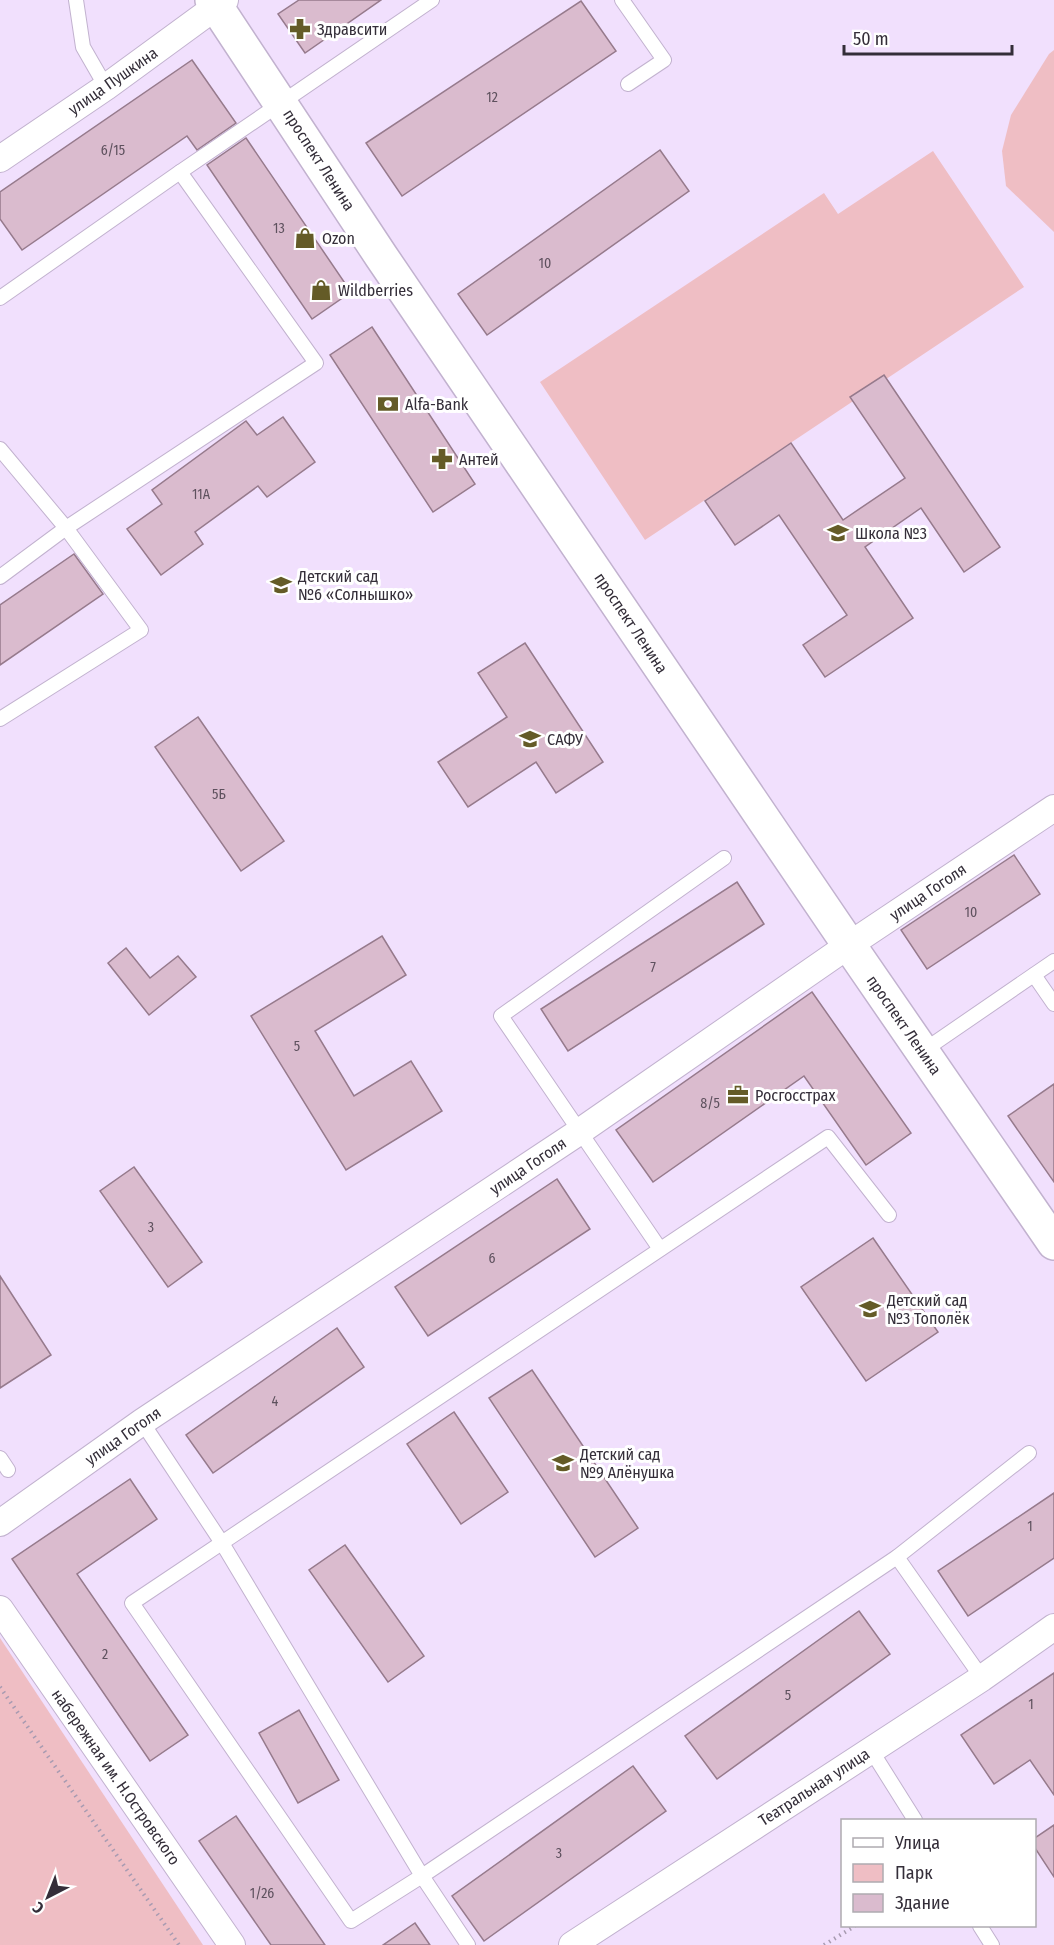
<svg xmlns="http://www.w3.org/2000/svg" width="1054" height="1945" font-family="'Fira Sans Condensed',sans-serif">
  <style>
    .green { fill: #efbec4 }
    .building { fill: #dabbce; stroke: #967a8c; stroke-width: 1.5 }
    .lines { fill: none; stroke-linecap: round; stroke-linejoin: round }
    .lane-casing { stroke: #c2b2cf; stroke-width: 16 }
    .street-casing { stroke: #c2b2cf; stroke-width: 28 }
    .secondary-casing { stroke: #c2b2cf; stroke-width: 36 }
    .path { stroke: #a89bb1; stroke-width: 4; stroke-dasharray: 1.5 4.5; stroke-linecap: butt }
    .lane { stroke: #fff; stroke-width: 14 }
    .street { stroke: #fff; stroke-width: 26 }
    .secondary { stroke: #fff; stroke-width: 33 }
    .labels { text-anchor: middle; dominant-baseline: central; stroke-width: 6; stroke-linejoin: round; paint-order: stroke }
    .number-label { font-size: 14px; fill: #5e515e }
    .poi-label { font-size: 16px; fill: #342e39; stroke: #fff; text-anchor: start }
    .street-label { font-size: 16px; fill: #342e39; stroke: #fff }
  </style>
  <rect width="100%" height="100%" fill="#f1e0fd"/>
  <g class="green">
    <path d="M 1054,50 L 1054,232 L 1006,186 L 1002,151 L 1011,115 L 1049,54 Z"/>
    <path d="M 933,151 L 1024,287 L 645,540 L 540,382 L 824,193 L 838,214 Z"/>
    <path d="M 0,1638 L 203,1945 L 0,1945 Z"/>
  </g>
  <g class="building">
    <path d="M 299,0 L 381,0 L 305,53 L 278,14 Z"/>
    <path d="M 581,1 L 616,51 L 402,196 L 366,143 Z"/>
    <path d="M 192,60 L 236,123 L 197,150 L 187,136 L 22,250 L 0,219 L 0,192 Z"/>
    <path d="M 246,138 L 351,292 L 312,319 L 207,165 Z"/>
    <path d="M 660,150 L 689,191 L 487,335 L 458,294 Z"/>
    <path d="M 372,327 L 475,484 L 433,512 L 330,355 Z"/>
    <path d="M 884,375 L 1000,547 L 964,572 L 921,508 L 865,547 L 913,618 L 825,677 L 803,645 L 847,615 L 779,515 L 735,545 L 705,501 L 791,443 L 843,520 L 905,478 L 850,397 Z"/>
    <path d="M 283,417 L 315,462 L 267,497 L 258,486 L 195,532 L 203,544 L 161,575 L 127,529 L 162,504 L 152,490 L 246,421 L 257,435 Z"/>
    <path d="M 74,554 L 103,594 L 0,665 L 0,605 Z"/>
    <path d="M 525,643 L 603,762 L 556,793 L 536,762 L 468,807 L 438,762 L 507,717 L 478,673 Z"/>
    <path d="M 198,717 L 284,841 L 241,871 L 155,747 Z"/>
    <path d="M 1014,855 L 1040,894 L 927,969 L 901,930 Z"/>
    <path d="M 737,882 L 764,924 L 568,1051 L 541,1009 Z"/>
    <path d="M 382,936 L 406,975 L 315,1031 L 354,1096 L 411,1061 L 442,1111 L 346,1170 L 251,1016 Z"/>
    <path d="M 126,948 L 150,978 L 178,956 L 196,977 L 149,1015 L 108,963 Z"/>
    <path d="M 812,992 L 911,1133 L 866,1165 L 804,1076 L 653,1182 L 616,1130 Z"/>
    <path d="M 1054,1084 L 1054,1182 L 1008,1116 Z"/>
    <path d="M 134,1167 L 202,1262 L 168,1287 L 100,1191 Z"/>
    <path d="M 557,1179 L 590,1229 L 428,1336 L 395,1287 Z"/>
    <path d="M 873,1238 L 938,1332 L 866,1381 L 801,1287 Z"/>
    <path d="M 0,1276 L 51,1355 L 0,1388 Z"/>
    <path d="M 337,1328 L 364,1367 L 213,1473 L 186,1435 Z"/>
    <path d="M 532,1370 L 638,1528 L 595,1557 L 489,1398 Z"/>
    <path d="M 454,1412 L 508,1492 L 461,1524 L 407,1444 Z"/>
    <path d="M 130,1479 L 157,1519 L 77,1574 L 188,1735 L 150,1761 L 12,1559 Z"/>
    <path d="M 1054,1493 L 1054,1558 L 968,1616 L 938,1571 Z"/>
    <path d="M 345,1545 L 424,1656 L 388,1682 L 309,1570 Z"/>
    <path d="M 859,1611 L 890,1654 L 717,1779 L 685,1736 Z"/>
    <path d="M 1054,1673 L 1054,1795 L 1030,1760 L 994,1784 L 961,1735 Z"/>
    <path d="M 299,1710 L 339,1780 L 298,1803 L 259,1733 Z"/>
    <path d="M 633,1766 L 666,1811 L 484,1941 L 452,1896 Z"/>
    <path d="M 236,1816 L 325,1945 L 271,1945 L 199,1841 Z"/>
    <path d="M 1054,1825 L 1054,1877 L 1035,1848 L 1035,1838 Z"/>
    <path d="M 415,1923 L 430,1945 L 383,1945 Z"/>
  </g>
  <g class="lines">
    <defs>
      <g id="lane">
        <path d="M 76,0 L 83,47 L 106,87"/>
        <path d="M 622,0 L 664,60 L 628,84"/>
        <path d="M 180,172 L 432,0"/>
        <path d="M 0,298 L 180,172 L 316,363 L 66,528 L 0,577"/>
        <path d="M 0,449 L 66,528 L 141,630 L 0,719"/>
        <path d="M 1034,975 L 1054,1004"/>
        <path d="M 923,1051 L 1054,961"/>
        <path d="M 889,1215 L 828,1137 L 132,1603 L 351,1921 L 422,1876 L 897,1557 L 1029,1453"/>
        <path d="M 660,1249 L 501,1016 L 724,858"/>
        <path d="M 142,1422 L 222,1543 L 422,1876 L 468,1945"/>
        <path d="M 0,1458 L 8,1470"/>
        <path d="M 897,1557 L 982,1678"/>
        <path d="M 871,1750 L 915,1820"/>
        <path d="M 980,1926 L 992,1945"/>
      </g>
      <g id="street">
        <path d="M 0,159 L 106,87 L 225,0"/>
        <path d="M 0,1523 L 142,1422 L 579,1132 L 849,945 L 1054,808"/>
        <path d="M 0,1609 L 232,1945"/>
        <path d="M 572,1945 L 982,1678 L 1054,1627"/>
      </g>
      <path id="secondary" d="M 212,0 L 381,256 L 849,945 L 1054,1243"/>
    </defs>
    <use href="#lane" class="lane-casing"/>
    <use href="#street" class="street-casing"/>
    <use href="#secondary" class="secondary-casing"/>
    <g class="path">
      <path d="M 0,1687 L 179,1945"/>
      <path d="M 824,1945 L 855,1926"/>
    </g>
    <use href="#lane" class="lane"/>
    <use href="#street" class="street"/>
    <use href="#secondary" class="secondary"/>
  </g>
  <defs>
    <symbol id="pharmacy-bare" viewBox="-9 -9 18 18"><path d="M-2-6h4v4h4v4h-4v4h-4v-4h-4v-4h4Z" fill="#645b27" stroke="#fff" stroke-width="2.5" paint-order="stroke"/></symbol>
    <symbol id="shop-bare" viewBox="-9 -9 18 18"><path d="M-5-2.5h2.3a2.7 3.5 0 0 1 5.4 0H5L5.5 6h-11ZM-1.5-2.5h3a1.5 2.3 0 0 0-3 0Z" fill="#645b27" stroke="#fff" stroke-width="2.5" paint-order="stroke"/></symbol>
    <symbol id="bank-bare" viewBox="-9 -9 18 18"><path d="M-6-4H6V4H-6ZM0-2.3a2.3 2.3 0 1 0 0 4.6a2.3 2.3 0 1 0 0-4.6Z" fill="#645b27" stroke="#fff" stroke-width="2.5" paint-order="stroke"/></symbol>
    <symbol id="school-bare" viewBox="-9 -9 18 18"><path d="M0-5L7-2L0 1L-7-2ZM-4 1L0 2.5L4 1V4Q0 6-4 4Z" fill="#645b27" stroke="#fff" stroke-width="2.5" paint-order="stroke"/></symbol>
    <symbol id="university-bare" viewBox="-9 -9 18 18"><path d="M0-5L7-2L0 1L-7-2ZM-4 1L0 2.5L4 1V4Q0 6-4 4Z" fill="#645b27" stroke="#fff" stroke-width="2.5" paint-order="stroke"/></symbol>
    <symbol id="office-bare" viewBox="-9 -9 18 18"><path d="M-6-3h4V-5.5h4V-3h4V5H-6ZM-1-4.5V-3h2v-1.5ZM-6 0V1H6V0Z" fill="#645b27" stroke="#fff" stroke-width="2.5" paint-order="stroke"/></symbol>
  </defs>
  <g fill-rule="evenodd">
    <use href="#pharmacy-bare" x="285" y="14" width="30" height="30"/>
    <use href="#shop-bare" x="290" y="223" width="30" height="30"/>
    <use href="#shop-bare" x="306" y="275" width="30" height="30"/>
    <use href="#bank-bare" x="373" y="389" width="30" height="30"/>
    <use href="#pharmacy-bare" x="427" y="444" width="30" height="30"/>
    <use href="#school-bare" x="823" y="518" width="30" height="30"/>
    <use href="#school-bare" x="266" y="570" width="30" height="30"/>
    <use href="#university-bare" x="515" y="724" width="30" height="30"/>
    <use href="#office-bare" x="723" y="1080" width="30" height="30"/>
    <use href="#school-bare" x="855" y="1294" width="30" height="30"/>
    <use href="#school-bare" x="548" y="1448" width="30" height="30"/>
  </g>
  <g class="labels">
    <g class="number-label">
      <text x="492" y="97">12</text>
      <text x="113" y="150">6/15</text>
      <text x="279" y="228">13</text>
      <text x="545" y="263">10</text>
      <text x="201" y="494">11А</text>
      <text x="219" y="794">5Б</text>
      <text x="971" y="912">10</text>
      <text x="653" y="967">7</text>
      <text x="297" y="1046">5</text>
      <text x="710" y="1103">8/5</text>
      <text x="151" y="1227">3</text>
      <text x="492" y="1258">6</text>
      <text x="275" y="1401">4</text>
      <text x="1030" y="1526">1</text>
      <text x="105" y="1654">2</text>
      <text x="788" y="1695">5</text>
      <text x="1031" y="1704">1</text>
      <text x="559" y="1853">3</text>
      <text x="262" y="1893">1/26</text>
    </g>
    <g class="poi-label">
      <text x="317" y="29">Здравсити</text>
      <text x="322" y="238">Ozon</text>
      <text x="338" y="290">Wildberries</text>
      <text x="405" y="404">Alfa-Bank</text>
      <text x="459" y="459">Антей</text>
      <text x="855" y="533">Школа №3</text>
      <text x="298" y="576">Детский сад<tspan x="298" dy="18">№6 «Солнышко»</tspan></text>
      <text x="547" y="739">САФУ</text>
      <text x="755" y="1095">Росгосстрах</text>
      <text x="887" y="1300">Детский сад<tspan x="887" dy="18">№3 Тополёк</tspan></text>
      <text x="580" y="1454">Детский сад<tspan x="580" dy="18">№9 Алёнушка</tspan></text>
    </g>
    <g class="street-label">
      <text transform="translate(113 81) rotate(-35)">улица Пушкина</text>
      <text transform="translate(319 160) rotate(57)">проспект Ленина</text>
      <text transform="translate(631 623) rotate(56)">проспект Ленина</text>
      <text transform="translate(928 892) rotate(-34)">улица Гоголя</text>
      <text transform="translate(904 1025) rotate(55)">проспект Ленина</text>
      <text transform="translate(528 1166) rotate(-34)">улица Гоголя</text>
      <text transform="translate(123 1436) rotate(-35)">улица Гоголя</text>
      <text transform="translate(116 1777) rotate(55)">набережная им. Н.Островского</text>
      <text transform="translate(814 1787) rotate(-33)">Театральная улица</text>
    </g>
  </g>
  <rect x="841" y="1819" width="195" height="108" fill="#ffffff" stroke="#aeabb0" stroke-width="1.5"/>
  <rect x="853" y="1838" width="30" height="9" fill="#ffffff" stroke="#aeabb0" stroke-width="1.5"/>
  <text x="895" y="1849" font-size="18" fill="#342e39">Улица</text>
  <rect x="853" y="1864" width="30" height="18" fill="#efbec4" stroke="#aeabb0" stroke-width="1.5"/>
  <text x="895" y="1879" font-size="18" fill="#342e39">Парк</text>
  <rect x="853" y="1894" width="30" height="18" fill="#dabbce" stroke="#aeabb0" stroke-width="1.5"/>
  <text x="895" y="1909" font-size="18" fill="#342e39">Здание</text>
  <g transform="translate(48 1897) rotate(222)" stroke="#ffffff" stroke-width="4.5" paint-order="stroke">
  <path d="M0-4.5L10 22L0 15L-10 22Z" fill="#342e39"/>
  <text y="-9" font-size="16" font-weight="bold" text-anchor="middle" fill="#342e39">С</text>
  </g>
  <path d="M844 45v9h168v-9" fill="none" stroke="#342e39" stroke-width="3"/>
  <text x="853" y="45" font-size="18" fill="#342e39" stroke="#ffffff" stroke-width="4.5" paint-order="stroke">50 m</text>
</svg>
